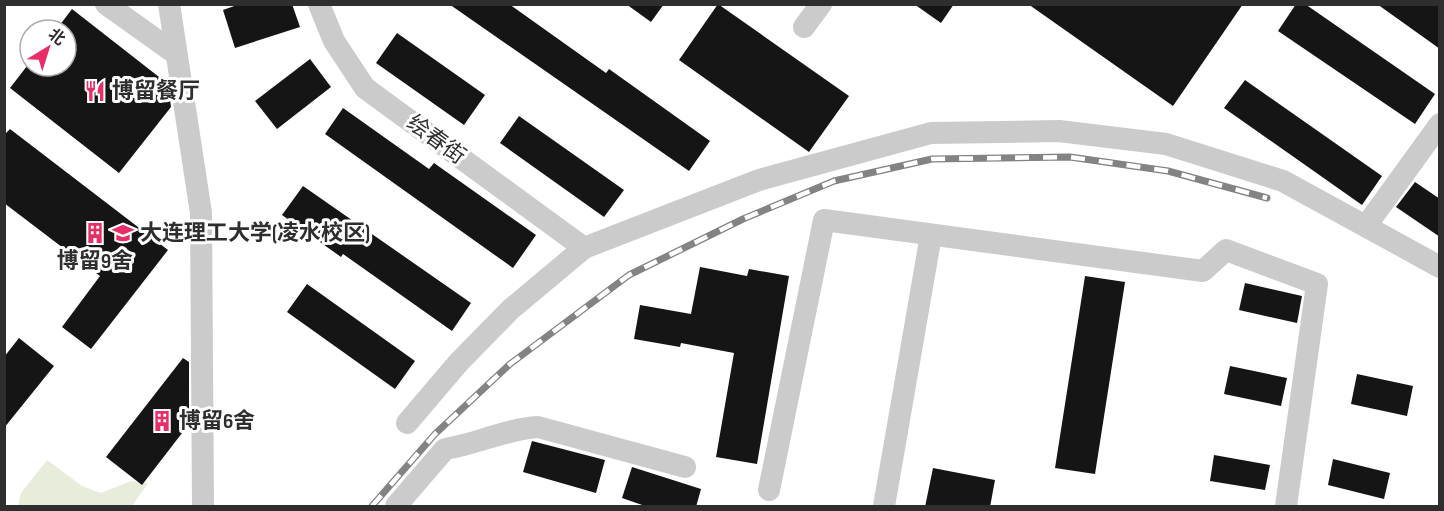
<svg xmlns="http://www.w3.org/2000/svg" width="1444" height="511" font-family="'Sofia Sans Condensed','Noto Sans SC',sans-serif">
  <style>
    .green { fill: #e8ecdb }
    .building { fill: #151515 }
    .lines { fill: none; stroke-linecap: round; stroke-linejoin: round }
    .minor { stroke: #cbcbcb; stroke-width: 22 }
    .rail-casing { stroke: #838383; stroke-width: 7 }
    .rail { stroke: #fff; stroke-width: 4.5; stroke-dasharray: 14; stroke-linecap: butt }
    .labels { text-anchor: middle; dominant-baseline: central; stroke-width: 6; stroke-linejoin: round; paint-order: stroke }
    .poi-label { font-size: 22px; font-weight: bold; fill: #2e2e2e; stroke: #fff; text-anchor: start }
    .street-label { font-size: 22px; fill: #2e2e2e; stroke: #fff }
  </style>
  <rect width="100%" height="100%" fill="#fff"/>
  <path class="green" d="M 47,460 L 82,486 L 101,493 L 131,481 L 148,483 L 132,506 L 18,506 L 21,493 Z"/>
  <g class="building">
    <path d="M 240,4 L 292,4 L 300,27 L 235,48 L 223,10 Z"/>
    <path d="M 449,4 L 509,4 L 606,73 L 609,69 L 710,141 L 689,171 Z"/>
    <path d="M 626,4 L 664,4 L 651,22 Z"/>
    <path d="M 718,4 L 849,96 L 809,152 L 679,60 Z"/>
    <path d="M 914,4 L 954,4 L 941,23 Z"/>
    <path d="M 1028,4 L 1243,4 L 1173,106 Z"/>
    <path d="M 1296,4 L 1305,4 L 1435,94 L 1415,124 L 1278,31 Z"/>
    <path d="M 1377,4 L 1440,4 L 1440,49 Z"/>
    <path d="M 72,9 L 168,84 L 171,107 L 119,173 L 10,88 L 27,66 L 66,66 L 66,30 L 56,30 Z"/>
    <path d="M 397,33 L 485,95 L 464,125 L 376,63 Z"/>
    <path d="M 310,59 L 331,87 L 277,129 L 255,101 Z"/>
    <path d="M 1245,80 L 1382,176 L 1362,205 L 1224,108 Z"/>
    <path d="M 343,108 L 429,169 L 434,163 L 536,235 L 513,268 L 325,134 Z"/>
    <path d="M 519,116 L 624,190 L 604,217 L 500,143 Z"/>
    <path d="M 10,129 L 168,250 L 91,349 L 62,327 L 100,276 L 4,203 L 4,135 Z"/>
    <path d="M 1415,182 L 1440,199 L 1440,237 L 1396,207 Z"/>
    <path d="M 303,186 L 471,303 L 452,331 L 343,254 L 341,257 L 282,215 Z"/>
    <path d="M 700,267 L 747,276 L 749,269 L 789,276 L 757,464 L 716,457 L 734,353 L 681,343 L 680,347 L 634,339 L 640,305 L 691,314 Z"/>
    <path d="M 1085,276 L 1125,282 L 1095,474 L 1055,468 Z"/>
    <path d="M 1245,283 L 1302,296 L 1297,323 L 1239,310 Z"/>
    <path d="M 307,284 L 415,361 L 395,389 L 287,312 Z"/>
    <path d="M 19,338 L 54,366 L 4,428 L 4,357 Z"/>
    <path d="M 183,358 L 189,362 L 189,424 L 142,485 L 106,457 Z"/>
    <path d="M 1230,366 L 1287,378 L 1281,406 L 1224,394 Z"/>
    <path d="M 1357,374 L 1413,386 L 1407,416 L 1351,404 Z"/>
    <path d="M 532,441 L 605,460 L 596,493 L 523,472 Z"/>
    <path d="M 1214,455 L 1270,465 L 1265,490 L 1210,481 Z"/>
    <path d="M 1333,459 L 1390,473 L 1384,499 L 1328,485 Z"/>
    <path d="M 632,467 L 701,489 L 696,507 L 648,507 L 622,498 Z"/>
    <path d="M 933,468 L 995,480 L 990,507 L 925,507 Z"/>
  </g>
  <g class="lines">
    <g class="minor">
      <path d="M 106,4 L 176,54"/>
      <path d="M 169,4 L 201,213 L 203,506"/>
      <path d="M 319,4 L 334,41 L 365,88 L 584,248"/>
      <path d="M 804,27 L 821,4"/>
      <path d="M 1366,226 L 1440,124"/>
      <path d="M 407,423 L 459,362 L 511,309 L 584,248 L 759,180 L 931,133 L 1059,131 L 1166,144 L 1283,181 L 1440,267"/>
      <path d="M 769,490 L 824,220 L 1203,271 L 1226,250 L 1317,284 L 1286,506"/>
      <path d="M 396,506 L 445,449 C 477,444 506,429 538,427 L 685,467"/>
      <path d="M 884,506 L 931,235"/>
    </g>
    <defs>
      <path id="rail" d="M 372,506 L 435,434 L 510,364 L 629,275 L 743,219 L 834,181 L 932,159 L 1070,157 L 1168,171 L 1267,198"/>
    </defs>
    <use href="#rail" class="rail-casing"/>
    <use href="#rail" class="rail"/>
  </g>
  <defs>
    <symbol id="restaurant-bare" viewBox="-9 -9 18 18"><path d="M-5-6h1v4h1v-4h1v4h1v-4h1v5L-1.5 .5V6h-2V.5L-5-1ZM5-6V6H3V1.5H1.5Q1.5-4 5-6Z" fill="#e72e67" stroke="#fff" stroke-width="2.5" paint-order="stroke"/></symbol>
    <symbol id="building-bare" viewBox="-9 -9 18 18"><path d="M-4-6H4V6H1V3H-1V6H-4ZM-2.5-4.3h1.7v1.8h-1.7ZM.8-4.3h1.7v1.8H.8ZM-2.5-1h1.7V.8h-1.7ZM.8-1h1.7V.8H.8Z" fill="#e72e67" stroke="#fff" stroke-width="2.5" paint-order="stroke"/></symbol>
    <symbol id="university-bare" viewBox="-9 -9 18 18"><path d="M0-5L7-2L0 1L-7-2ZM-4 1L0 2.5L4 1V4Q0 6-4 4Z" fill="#e72e67" stroke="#fff" stroke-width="2.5" paint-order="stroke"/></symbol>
  </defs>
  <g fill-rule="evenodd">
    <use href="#restaurant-bare" x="80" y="76" width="30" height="30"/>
    <use href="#building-bare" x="80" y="218" width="30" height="30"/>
    <use href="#university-bare" x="108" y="218" width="30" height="30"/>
    <use href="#building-bare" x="147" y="406" width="30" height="30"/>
  </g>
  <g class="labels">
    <g class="poi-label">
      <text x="112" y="91">博留餐厅</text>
      <text x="140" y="233">大连理工大学(凌水校区)</text>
      <text x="95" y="261" text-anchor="middle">博留9舍</text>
      <text x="179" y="421">博留6舍</text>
    </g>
    <g class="street-label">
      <text transform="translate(436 140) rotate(36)">绘春街</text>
    </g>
  </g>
  <rect width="1444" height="511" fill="none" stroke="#2e2e2e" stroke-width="12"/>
  <g transform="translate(48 48) rotate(38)"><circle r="28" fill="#ffffff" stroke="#ababab" stroke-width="1.5"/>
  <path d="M0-4.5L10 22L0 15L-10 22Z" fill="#e72e67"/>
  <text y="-9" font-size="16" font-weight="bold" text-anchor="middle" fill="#2e2e2e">北</text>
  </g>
</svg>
